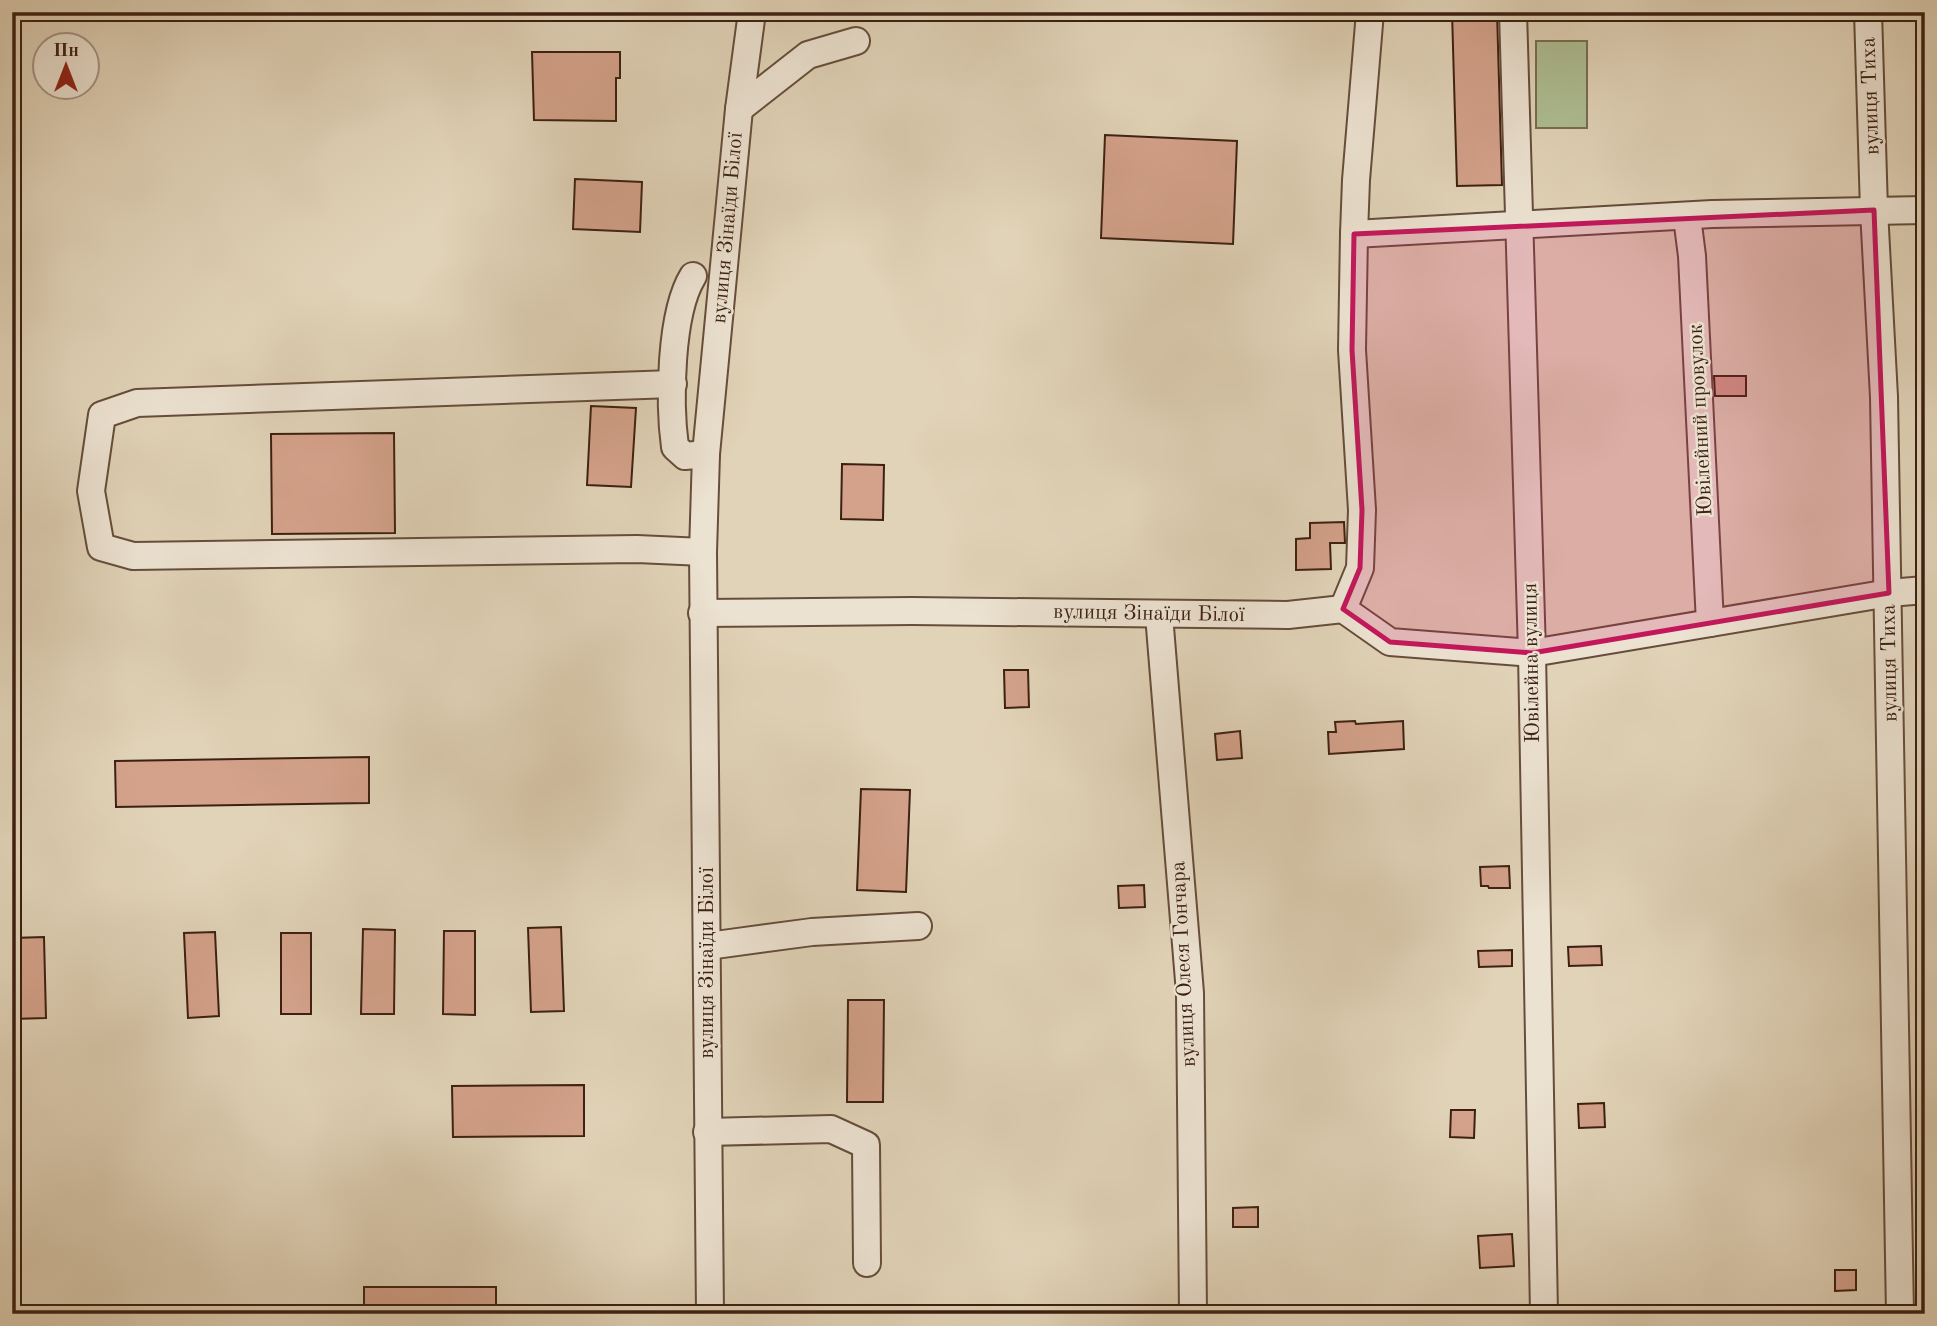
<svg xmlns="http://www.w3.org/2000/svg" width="1937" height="1326" font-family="'Old Standard TT',serif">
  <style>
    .green { fill: #aebe93; stroke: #766f52; stroke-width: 2 }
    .building { fill: #d4a28b; stroke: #3d2011; stroke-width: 2 }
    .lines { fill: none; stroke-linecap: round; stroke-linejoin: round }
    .minor-casing { stroke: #664d3b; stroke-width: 30 }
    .minor { stroke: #ece2d1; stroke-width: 26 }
    .marked { fill: #c2185b; fill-opacity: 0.2; stroke: #c2185b; stroke-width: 5; stroke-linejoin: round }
    .labels { text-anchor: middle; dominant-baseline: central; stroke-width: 5; stroke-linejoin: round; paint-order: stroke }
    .street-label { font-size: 21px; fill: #3d2011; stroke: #ece2d1 }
  </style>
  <rect width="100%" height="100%" fill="#e1d3b8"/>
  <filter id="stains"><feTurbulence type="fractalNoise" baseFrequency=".00286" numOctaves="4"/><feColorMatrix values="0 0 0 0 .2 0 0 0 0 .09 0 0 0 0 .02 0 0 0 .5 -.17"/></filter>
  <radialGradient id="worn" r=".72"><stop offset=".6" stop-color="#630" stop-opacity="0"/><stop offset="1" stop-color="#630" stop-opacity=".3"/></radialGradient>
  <rect class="green" x="1536" y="41" width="51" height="87"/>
  <g class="building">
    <path d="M 1452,12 L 1497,12 L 1502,185 L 1457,186 Z"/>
    <path d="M 532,52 L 620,52 L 620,78 L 616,78 L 616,121 L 534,120 Z"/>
    <path d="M 1105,135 L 1237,141 L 1233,244 L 1101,238 Z"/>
    <path d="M 575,179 L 642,182 L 640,232 L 573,229 Z"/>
    <path d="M 1714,376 L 1746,376 L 1746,396 L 1715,396 Z"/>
    <path d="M 591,406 L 636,408 L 631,487 L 587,485 Z"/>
    <path d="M 394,433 L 395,533 L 272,534 L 271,434 Z"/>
    <path d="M 842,464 L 884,465 L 883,520 L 841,519 Z"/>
    <path d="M 1344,522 L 1345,543 L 1330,543 L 1331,569 L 1296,570 L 1296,539 L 1310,538 L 1310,523 Z"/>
    <path d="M 1004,670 L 1028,670 L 1029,707 L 1005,708 Z"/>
    <path d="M 1355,721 L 1356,724 L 1403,721 L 1404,749 L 1329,754 L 1328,732 L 1336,732 L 1335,722 Z"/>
    <path d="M 1240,731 L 1242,758 L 1217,760 L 1215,734 Z"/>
    <path d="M 369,757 L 369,803 L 116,807 L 115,761 Z"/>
    <path d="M 861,789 L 910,790 L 906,892 L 857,890 Z"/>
    <path d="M 1509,866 L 1510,888 L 1489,888 L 1488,886 L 1481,886 L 1480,867 Z"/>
    <path d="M 1144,885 L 1145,907 L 1119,908 L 1118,886 Z"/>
    <path d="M 561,927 L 564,1011 L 531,1012 L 528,928 Z"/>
    <path d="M 363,929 L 395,930 L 394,1014 L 361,1014 Z"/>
    <path d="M 444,931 L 475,931 L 475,1015 L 443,1014 Z"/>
    <path d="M 215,932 L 219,1016 L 188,1018 L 184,933 Z"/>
    <rect x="281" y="933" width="30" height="81"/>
    <path d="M 44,937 L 46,1018 L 12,1019 L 12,938 Z"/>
    <path d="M 1601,946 L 1602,965 L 1569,966 L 1568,947 Z"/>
    <path d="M 1512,950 L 1512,966 L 1479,967 L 1478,951 Z"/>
    <path d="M 848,1000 L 884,1000 L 883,1102 L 847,1102 Z"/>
    <path d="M 584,1085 L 584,1136 L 453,1137 L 452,1086 Z"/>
    <path d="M 1604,1103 L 1605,1127 L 1579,1128 L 1578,1104 Z"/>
    <path d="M 1451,1110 L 1475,1110 L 1474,1138 L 1450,1137 Z"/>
    <path d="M 1258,1207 L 1258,1227 L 1233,1227 L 1233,1208 Z"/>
    <path d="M 1512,1234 L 1514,1266 L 1480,1268 L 1478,1236 Z"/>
    <path d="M 1835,1270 L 1856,1270 L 1856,1290 L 1835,1291 Z"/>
    <rect x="364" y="1287" width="132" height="27"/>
  </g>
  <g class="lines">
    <defs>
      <g id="minor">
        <path d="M 1513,12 L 1532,653 L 1544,1314"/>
        <path d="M 1868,12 L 1874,210 L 1884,397 L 1900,1314"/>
        <path d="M 739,109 L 808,55 L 856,41"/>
        <path d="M 1687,217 L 1692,256 L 1710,623"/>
        <path d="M 1354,234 L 1712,214 L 1925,210"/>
        <path d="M 693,276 C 670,313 669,403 675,447 L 685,456 L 706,454"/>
        <path d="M 673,384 L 137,403 L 102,415 L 91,491 L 101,547 L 133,556 L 637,549 L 703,552"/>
        <path d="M 1343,609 L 1360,568 L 1362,510 L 1352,350 L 1354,234 L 1356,180 L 1370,12"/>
        <path d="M 1343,609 L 1390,642 L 1532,653 L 1889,593 L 1925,590"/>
        <path d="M 702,613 L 912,611 L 1288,615 L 1343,609"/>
        <path d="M 1159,615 L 1190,993 L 1193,1314"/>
        <path d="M 708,946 L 812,932 L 918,926"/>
        <path d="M 707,1132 L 831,1129 L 866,1145 L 867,1263"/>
        <path d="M 710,1314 L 703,552 L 706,454 L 739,109 L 752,12"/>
      </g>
    </defs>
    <use href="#minor" class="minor-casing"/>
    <use href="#minor" class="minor"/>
  </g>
  <path class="marked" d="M 1874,210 L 1889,593 L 1532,653 L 1390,642 L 1343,609 L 1360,568 L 1362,510 L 1352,350 L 1354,234 Z"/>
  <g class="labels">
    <g class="street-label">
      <text transform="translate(1871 96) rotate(-92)">вулиця Тиха</text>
      <text transform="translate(728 228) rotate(-85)">вулиця Зінаїди Білої</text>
      <text transform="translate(1701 420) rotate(-93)">Ювілейний провулок</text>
      <text transform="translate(1149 614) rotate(1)">вулиця Зінаїди Білої</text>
      <text transform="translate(1532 663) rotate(-91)">Ювілейна вулиця</text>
      <text transform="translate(1890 663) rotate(-91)">вулиця Тиха</text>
      <text transform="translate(707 963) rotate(-90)">вулиця Зінаїди Білої</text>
      <text transform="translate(1184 964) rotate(-93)">вулиця Олеся Гончара</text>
    </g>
  </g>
  <rect width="1937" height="1326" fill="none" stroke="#e1d3b8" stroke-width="42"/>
  <rect x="14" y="14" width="1909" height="1298" fill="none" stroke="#3d2011" stroke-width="3.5"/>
  <rect x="21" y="21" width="1895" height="1284" fill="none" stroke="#3d2011" stroke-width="2"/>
  <g transform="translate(66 66)"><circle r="33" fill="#ece2d1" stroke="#a69484" stroke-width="2"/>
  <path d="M0-5L12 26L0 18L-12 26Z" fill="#8f2418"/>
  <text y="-10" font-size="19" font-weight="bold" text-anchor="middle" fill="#3d2011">Пн</text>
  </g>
  <rect width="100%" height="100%" filter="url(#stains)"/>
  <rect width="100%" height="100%" fill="url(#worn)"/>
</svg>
